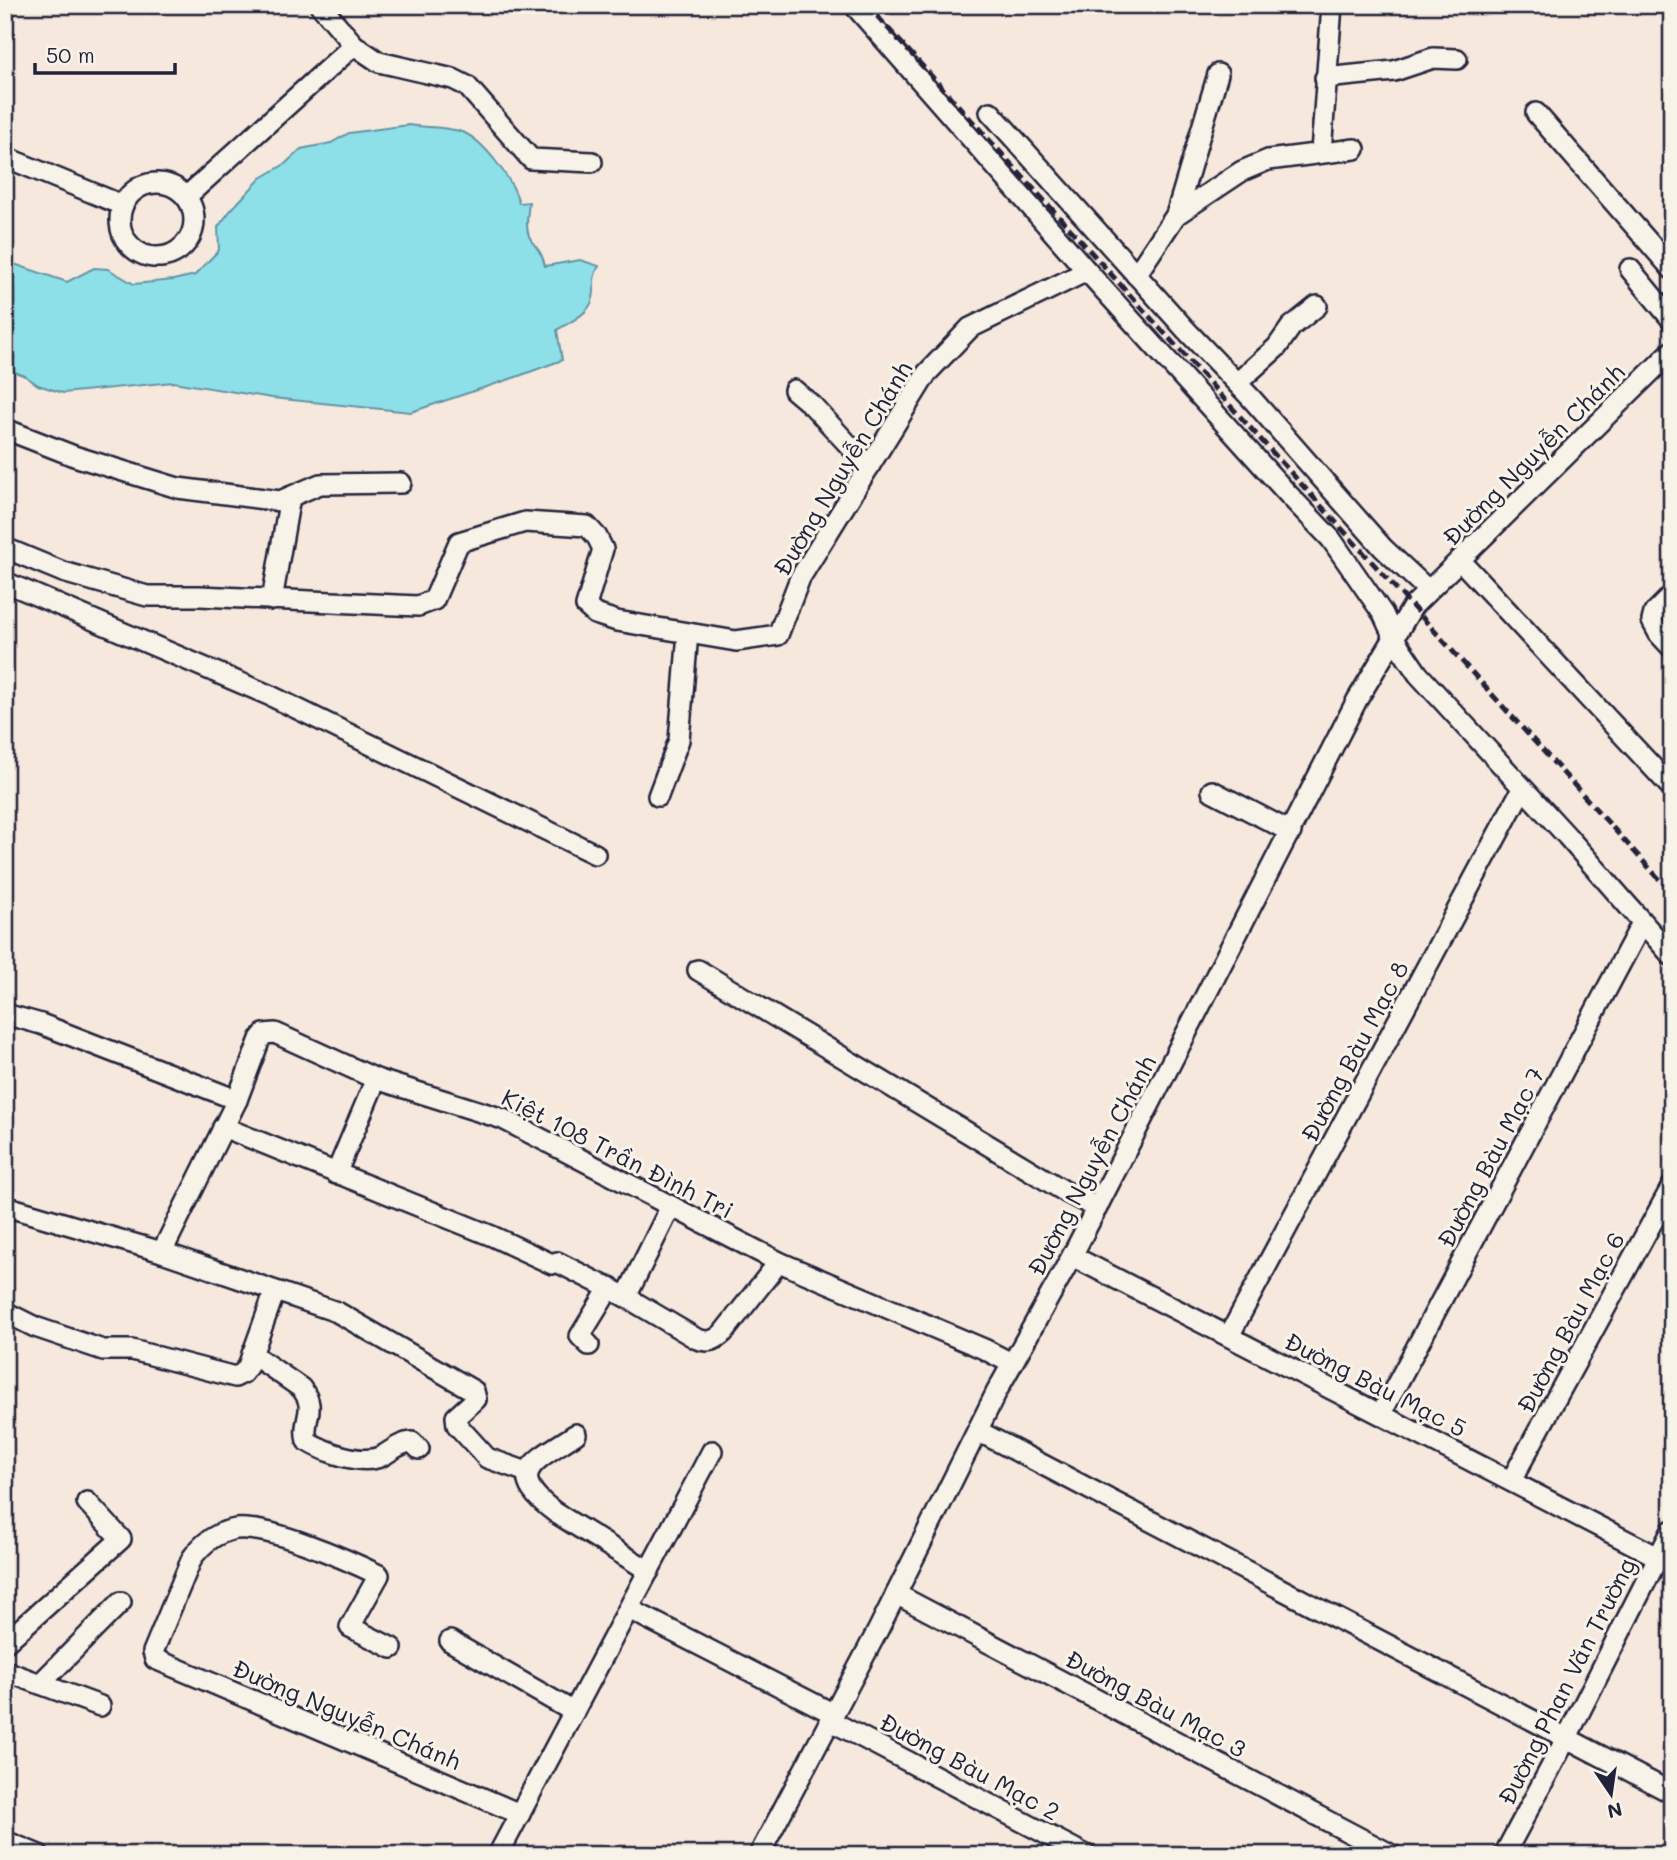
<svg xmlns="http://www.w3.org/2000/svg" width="1677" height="1860" font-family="Mali,sans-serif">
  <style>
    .water { fill: #8ee0e8; stroke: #6394a3; stroke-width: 2 }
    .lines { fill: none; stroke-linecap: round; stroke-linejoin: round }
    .minor-casing { stroke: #22223b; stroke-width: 24 }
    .minor { stroke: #f7f3e8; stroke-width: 19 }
    .rail { stroke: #22223b; stroke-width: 5; stroke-dasharray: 10 5; stroke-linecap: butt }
    .labels { text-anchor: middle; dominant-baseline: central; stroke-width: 6; stroke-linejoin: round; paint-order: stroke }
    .street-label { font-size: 24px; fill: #22223b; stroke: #f7f3e8 }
  </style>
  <rect width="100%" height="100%" fill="#f7e8dd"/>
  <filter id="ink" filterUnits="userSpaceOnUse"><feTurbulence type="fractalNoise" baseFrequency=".0143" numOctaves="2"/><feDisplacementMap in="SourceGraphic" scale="14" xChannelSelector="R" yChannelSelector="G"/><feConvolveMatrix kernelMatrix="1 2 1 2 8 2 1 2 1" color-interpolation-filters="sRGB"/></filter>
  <g filter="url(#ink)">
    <path class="water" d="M 408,125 C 426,128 445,126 462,132 C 483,139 514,182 519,203 L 529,202 C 528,213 525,226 529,236 C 535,249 541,248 545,266 L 580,260 L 599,266 C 593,277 594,280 594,292 C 593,313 573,320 557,330 L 562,360 L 519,376 L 411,412 L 272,398 L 173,382 L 63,393 L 38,385 L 25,376 L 5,368 L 5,261 L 67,282 L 94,268 L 108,269 L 134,284 L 173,280 L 195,275 L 219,250 L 218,227 L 231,210 L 261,178 L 285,164 L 301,149 L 331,143 L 349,133 Z"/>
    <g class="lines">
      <defs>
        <g id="minor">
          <path d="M 854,5 L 1087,271 L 1287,493 L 1331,539 L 1383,614 L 1395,640 L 1418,674 L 1567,836 L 1672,956"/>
          <path d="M 354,45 L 379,62 L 453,79 L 467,86 L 531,159 L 592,162"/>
          <path d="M 1325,78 L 1394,71 L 1433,58 L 1457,59"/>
          <path d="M 990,112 L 1186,330 L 1251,398 L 1383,548 L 1428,590"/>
          <path d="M 1536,113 L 1672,269"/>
          <path d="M 1321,152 L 1332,5"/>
          <path d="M 5,157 L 122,205"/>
          <circle cx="157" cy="220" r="37"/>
          <path d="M 186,197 L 354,45 L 320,5"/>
          <path d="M 1176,215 L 1242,171 L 1268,160 L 1355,149"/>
          <path d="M 1630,269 L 1672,320"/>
          <path d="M 1136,275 L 1176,215 L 1218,74"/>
          <path d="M 1237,383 L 1277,347 L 1291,327 L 1317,306"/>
          <path d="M 794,390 L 813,406 L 869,467"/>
          <path d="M 5,429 L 74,456 L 178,488 L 280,501 L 320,484 L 401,483"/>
          <path d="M 5,548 L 63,572 L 147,596 L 200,596 L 418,606 L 434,600 L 459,542 L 525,522 L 587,526 L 597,537 L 603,549 L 586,606 L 595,614 L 617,621 L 736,641 L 778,635 L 800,578 L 927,373 L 970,328 L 1087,271"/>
          <path d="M 1460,560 L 1672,788"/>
          <path d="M 5,582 L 271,696 L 595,854"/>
          <path d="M 1672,595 L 1654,613 L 1652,621 L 1659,634 L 1672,648"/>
          <path d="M 272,600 L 290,497"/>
          <path d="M 1212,791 L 1291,832"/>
          <path d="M 658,796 L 679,740 L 688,633"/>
          <path d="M 698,970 L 1066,1192 L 1097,1208"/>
          <path d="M 5,1014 L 41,1024 L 237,1100"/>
          <path d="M 223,1127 L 492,1236 L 552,1264 L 557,1262 L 626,1297 L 671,1206"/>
          <path d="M 336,1174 L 376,1079"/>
          <path d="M 5,1206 L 162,1252 L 337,1312 L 474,1391 L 476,1399 L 456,1417 L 457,1425 L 487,1458 L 527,1472"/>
          <path d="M 162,1252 L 237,1100 L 260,1039 L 264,1034 L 275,1033 L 376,1079 L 503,1119 L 779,1262 L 984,1349 L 1011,1363"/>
          <path d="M 1072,1256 L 1658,1557"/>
          <path d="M 626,1297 L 697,1339 C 709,1343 714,1341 723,1333 L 779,1262"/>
          <path d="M 5,1312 L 35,1327 L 103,1350 L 132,1350 L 235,1377 L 243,1373 L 248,1366 L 275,1291"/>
          <path d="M 1229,1336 L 1522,789"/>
          <path d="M 589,1345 L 580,1336 L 610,1287"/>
          <path d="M 252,1354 L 301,1388 C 319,1410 301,1419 307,1441 C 325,1452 362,1466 382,1456 C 393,1450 399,1443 412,1442 L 419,1449"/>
          <path d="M 1381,1414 L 1642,923"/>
          <path d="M 978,1431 L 1672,1793"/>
          <path d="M 576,1434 C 536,1461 501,1472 556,1513 L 649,1571"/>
          <path d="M 1511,1481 L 1672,1186"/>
          <path d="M 896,1594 L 1392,1855"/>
          <path d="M 629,1609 L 834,1714"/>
          <path d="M 450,1641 L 574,1712"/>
          <path d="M 5,1643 L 121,1539 L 87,1502"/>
          <path d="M 392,1648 L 350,1627 L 379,1575 C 348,1560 269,1525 236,1529 C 217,1532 202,1544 192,1558 L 153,1652 L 155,1659 L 520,1814"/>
          <path d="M 5,1671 L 100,1706"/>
          <path d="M 40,1684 L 121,1602"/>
          <path d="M 831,1721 L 1086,1855"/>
          <path d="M 5,1841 L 39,1855"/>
          <path d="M 498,1855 L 712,1451"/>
          <path d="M 759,1855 L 878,1630 L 997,1391 L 1072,1256 L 1357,700 L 1413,606 L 1672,351"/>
          <path d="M 1504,1855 L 1567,1737 L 1672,1530"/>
        </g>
      </defs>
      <use href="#minor" class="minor-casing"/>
      <use href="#minor" class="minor"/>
      <path class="rail" d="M 867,5 L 1672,893"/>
    </g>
  </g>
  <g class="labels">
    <g class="street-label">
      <text transform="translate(1533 454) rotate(-45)">Đường Nguyễn Chánh</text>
      <text transform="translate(842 468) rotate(-59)">Đường Nguyễn Chánh</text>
      <text transform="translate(1354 1051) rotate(-62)">Đường Bàu Mạc 8</text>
      <text transform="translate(618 1153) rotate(27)">Kiệt 108 Trần Đình Tri</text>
      <text transform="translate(1490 1157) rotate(-62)">Đường Bàu Mạc 7</text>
      <text transform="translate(1091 1165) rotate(-62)">Đường Nguyễn Chánh</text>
      <text transform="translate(1570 1322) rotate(-62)">Đường Bàu Mạc 6</text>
      <text transform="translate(1376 1384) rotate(27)">Đường Bàu Mạc 5</text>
      <text transform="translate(1566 1681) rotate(-63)">Đường Phan Văn Trường</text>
      <text transform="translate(1156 1703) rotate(28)">Đường Bàu Mạc 3</text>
      <text transform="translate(347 1714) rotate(23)">Đường Nguyễn Chánh</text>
      <text transform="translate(970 1766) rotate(28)">Đường Bàu Mạc 2</text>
    </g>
  </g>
  <rect width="1677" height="1860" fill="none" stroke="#f7f3e8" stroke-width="28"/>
  <rect x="14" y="14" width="1649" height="1832" fill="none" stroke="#22223b" stroke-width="2.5" filter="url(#ink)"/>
  <g transform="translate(1611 1794) rotate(167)" stroke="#f7f3e8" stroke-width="5" paint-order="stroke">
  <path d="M0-5L12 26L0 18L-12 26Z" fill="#22223b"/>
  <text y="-10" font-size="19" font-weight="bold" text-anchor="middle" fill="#22223b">N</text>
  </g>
  <path d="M35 63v10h140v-10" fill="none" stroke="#22223b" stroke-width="3.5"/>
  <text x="46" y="63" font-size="21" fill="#22223b" stroke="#f7f3e8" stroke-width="5" paint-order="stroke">50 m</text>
</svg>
